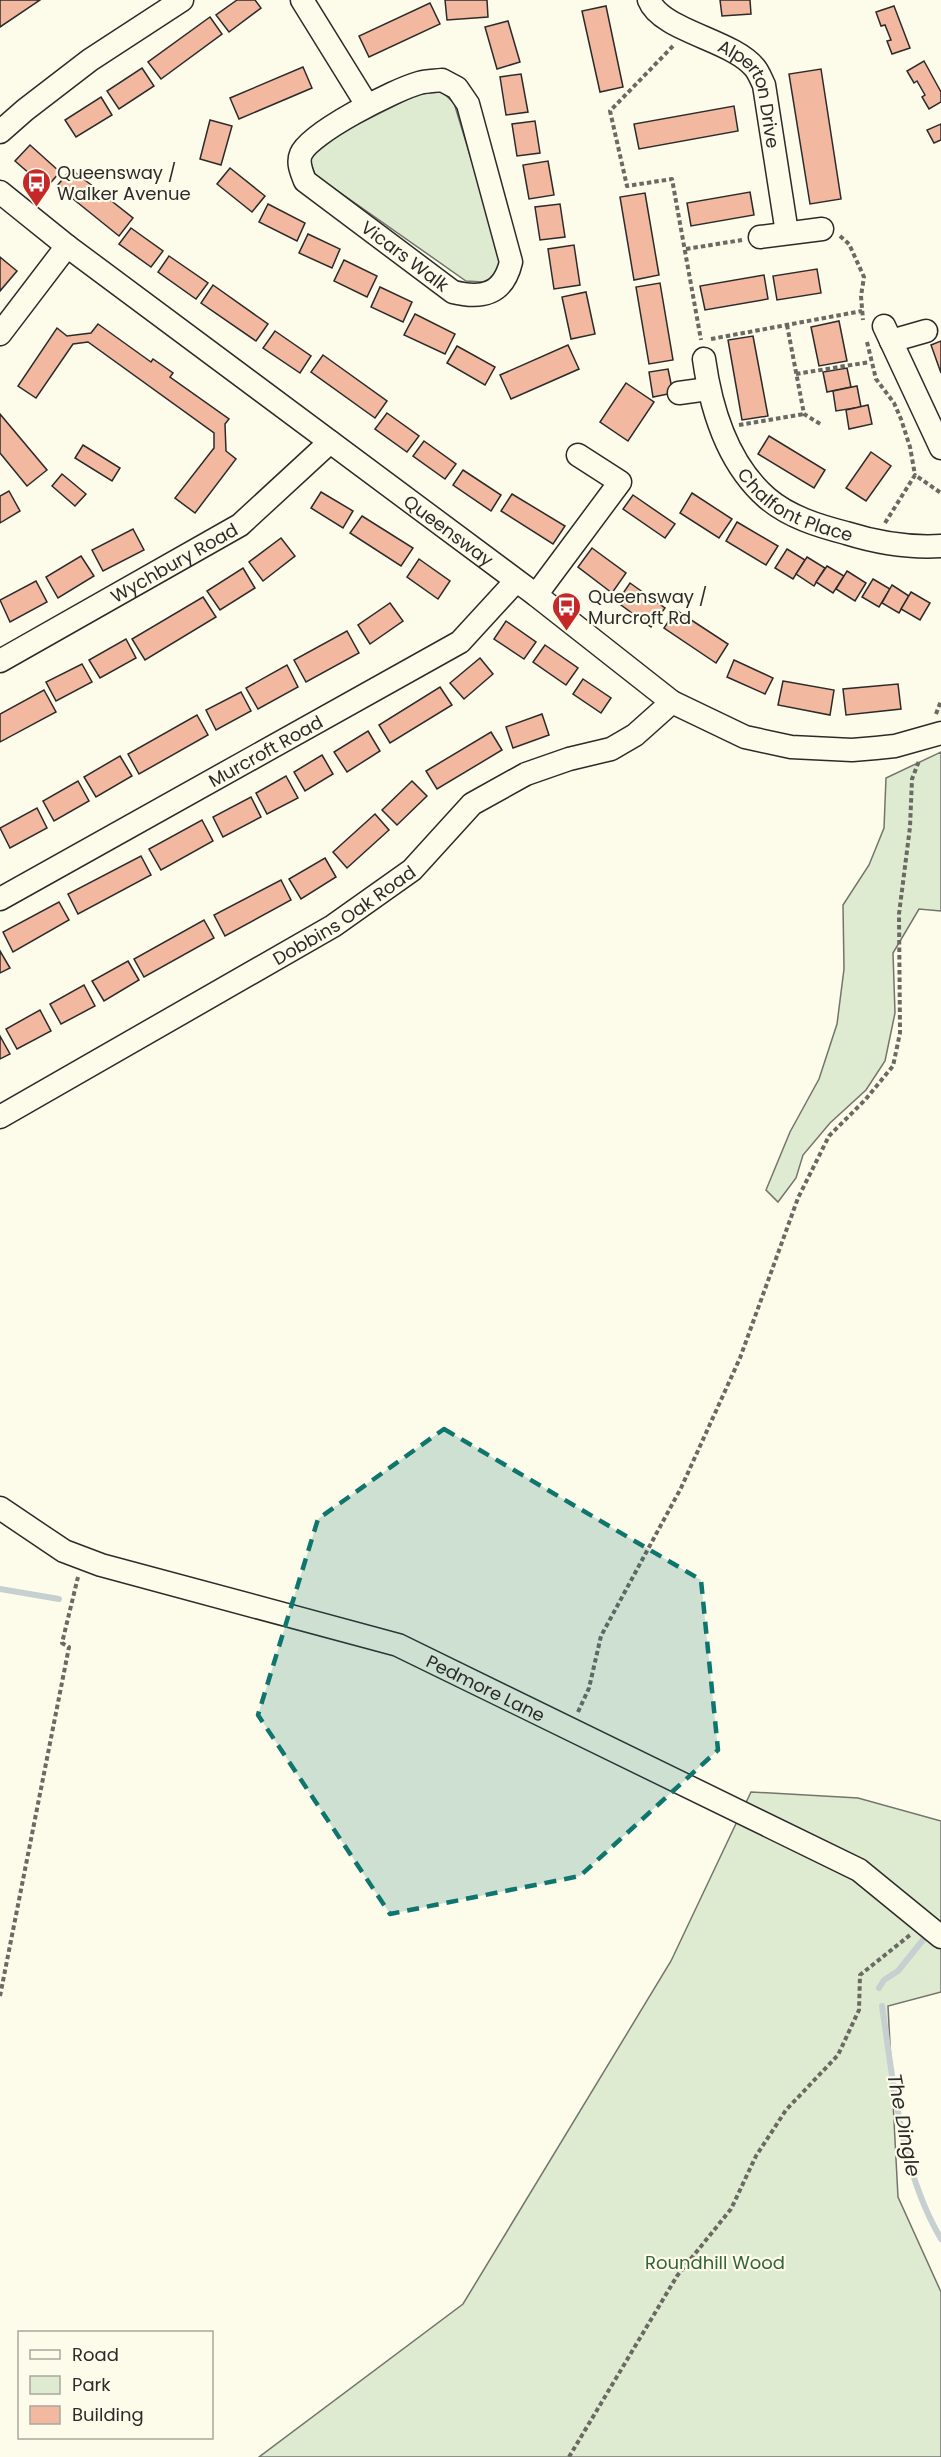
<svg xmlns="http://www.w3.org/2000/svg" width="941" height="2457" font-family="Poppins,sans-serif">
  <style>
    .green { fill: #deebd1; stroke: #74746e; stroke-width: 1.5 }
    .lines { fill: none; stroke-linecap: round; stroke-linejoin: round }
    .stream { stroke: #c7d0d0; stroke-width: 6 }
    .building { fill: #f2b8a0; stroke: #2b2b2b; stroke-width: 1.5 }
    .minor-casing { stroke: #2b2b2b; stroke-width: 25 }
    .path { stroke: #6a6964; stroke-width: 4; stroke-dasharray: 4.5 3; stroke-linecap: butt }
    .minor { stroke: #fdfbea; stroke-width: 22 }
    .marked { fill: #0f766e; fill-opacity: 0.2; stroke: #0f766e; stroke-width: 4.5; stroke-dasharray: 12 8; stroke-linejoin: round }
    .labels { text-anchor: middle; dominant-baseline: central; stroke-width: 4.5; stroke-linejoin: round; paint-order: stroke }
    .street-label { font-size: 18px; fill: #2b2b2b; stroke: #fdfbea }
    .poi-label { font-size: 18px; fill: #2b2b2b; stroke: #fdfbea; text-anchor: start }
    .park-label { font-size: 18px; fill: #34623c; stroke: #fdfbea }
    .water-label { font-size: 20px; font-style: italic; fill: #2b2b2b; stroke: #fdfbea }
  </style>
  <rect width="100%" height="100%" fill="#fdfbea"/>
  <g class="green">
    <path d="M 428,89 L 441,91 L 454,103 L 502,260 L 499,275 L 483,282 L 466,281 L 315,175 L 310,160 L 322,142 Z"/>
    <path d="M 941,752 L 941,911 L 919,909 L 893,953 L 895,1013 L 885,1061 L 866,1090 L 830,1123 L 803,1155 L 796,1178 L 778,1202 L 766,1190 L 790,1132 L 819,1079 L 837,1024 L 844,969 L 843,905 L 869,865 L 884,828 L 886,778 Z"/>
    <path d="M 751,1792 L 858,1798 L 941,1821 L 941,1992 L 888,2006 L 898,2197 L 941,2292 L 941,2457 L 259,2457 L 463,2304 L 671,1961 Z"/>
  </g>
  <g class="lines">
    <g class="stream">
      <path d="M 0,1589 L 59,1599"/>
      <path d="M 879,1988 L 884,1980 L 898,1971 L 927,1935"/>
      <path d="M 882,2006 C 894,2085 900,2169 941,2239"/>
    </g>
  </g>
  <g class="building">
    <path d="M 0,0 L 40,0 L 0,27 Z"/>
    <path d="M 237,0 L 255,0 L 261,8 L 229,32 L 216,15 Z"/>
    <path d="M 445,0 L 487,0 L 488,17 L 447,20 Z"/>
    <path d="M 720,0 L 750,0 L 751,14 L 722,16 Z"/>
    <path d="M 430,3 L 440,24 L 369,57 L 359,36 Z"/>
    <path d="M 606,6 L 623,87 L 600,92 L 582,11 Z"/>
    <path d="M 894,6 L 910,48 L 892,54 L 887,41 L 891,40 L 885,25 L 881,26 L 876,12 Z"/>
    <path d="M 210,17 L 222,34 L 161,79 L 148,62 Z"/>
    <path d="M 508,21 L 520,62 L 497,69 L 485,27 Z"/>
    <path d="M 924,61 L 941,92 L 941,102 L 929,109 L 922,97 L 925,95 L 917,81 L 914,83 L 907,71 Z"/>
    <path d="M 303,67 L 312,88 L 239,119 L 230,98 Z"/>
    <path d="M 142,68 L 154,86 L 119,109 L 107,91 Z"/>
    <path d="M 821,69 L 841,199 L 810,204 L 789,74 Z"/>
    <path d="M 521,74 L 528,112 L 506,115 L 500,77 Z"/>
    <path d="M 101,97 L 112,115 L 76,137 L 65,120 Z"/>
    <path d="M 734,106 L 738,131 L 639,149 L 634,124 Z"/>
    <path d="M 210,120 L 232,126 L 221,165 L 200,159 Z"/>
    <path d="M 535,121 L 540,153 L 517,156 L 512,124 Z"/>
    <path d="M 941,124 L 941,140 L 934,143 L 927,130 Z"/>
    <path d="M 30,145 L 60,172 L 46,188 L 15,161 Z"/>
    <path d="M 548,161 L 554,195 L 529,199 L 523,165 Z"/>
    <path d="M 230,168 L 265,196 L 252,212 L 217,184 Z"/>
    <path d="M 71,169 L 133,218 L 119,236 L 57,186 Z"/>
    <path d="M 750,192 L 754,215 L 691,226 L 687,203 Z"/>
    <path d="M 645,193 L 659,275 L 634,280 L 620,197 Z"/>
    <path d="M 268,204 L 305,223 L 297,241 L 259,222 Z"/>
    <path d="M 560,204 L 565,237 L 540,240 L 535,207 Z"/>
    <path d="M 131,228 L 163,251 L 151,267 L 119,244 Z"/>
    <path d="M 308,234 L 340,249 L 332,268 L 299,253 Z"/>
    <path d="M 574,245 L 580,285 L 554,289 L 548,249 Z"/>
    <path d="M 169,256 L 208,283 L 196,299 L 158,272 Z"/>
    <path d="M 0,257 L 17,271 L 0,291 Z"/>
    <path d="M 344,260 L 377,276 L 367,297 L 334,281 Z"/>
    <path d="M 817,269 L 821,293 L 777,300 L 773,276 Z"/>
    <path d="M 764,275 L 768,299 L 705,310 L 700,286 Z"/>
    <path d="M 660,283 L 673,360 L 649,364 L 636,287 Z"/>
    <path d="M 213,285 L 268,324 L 256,341 L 201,303 Z"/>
    <path d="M 380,287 L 412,302 L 403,322 L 371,307 Z"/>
    <path d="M 586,292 L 595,334 L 571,339 L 562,297 Z"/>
    <path d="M 415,314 L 455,334 L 445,354 L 404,335 Z"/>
    <path d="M 839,321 L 847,361 L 819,366 L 811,327 Z"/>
    <path d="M 98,324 L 151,362 L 153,359 L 173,373 L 170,377 L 229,419 L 225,424 L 226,451 L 236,459 L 195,513 L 175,498 L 214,448 L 214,433 L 88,342 L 73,344 L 36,398 L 18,386 L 57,328 L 67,336 L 91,333 Z"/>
    <path d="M 275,331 L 311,356 L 300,373 L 263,348 Z"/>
    <path d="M 753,336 L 768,416 L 742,420 L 728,340 Z"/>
    <path d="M 941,341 L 941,373 L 931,345 Z"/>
    <path d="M 568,345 L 579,369 L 511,399 L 500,375 Z"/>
    <path d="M 457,346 L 495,367 L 485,385 L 447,363 Z"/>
    <path d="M 323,355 L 387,401 L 375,418 L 311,372 Z"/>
    <path d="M 847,368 L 851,387 L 827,392 L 823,372 Z"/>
    <path d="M 668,369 L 673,393 L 653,397 L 649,372 Z"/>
    <path d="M 626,383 L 654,402 L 628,441 L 600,422 Z"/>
    <path d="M 857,386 L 861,407 L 836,411 L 833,391 Z"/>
    <path d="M 868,405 L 872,424 L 849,429 L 846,410 Z"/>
    <path d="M 387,413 L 419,436 L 407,452 L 375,429 Z"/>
    <path d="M 0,414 L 47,470 L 27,486 L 0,453 Z"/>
    <path d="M 769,436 L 825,470 L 814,488 L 758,454 Z"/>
    <path d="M 424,441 L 456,464 L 445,479 L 413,456 Z"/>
    <path d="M 83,445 L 120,468 L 112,481 L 75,458 Z"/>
    <path d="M 871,452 L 891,466 L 866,501 L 846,488 Z"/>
    <path d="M 463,470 L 501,495 L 491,511 L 453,485 Z"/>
    <path d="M 62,474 L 86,494 L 75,506 L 52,486 Z"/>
    <path d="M 9,491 L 20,511 L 0,523 L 0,496 Z"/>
    <path d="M 321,492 L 353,511 L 343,528 L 311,508 Z"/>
    <path d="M 692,493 L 732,519 L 719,538 L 680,513 Z"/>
    <path d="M 512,494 L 565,526 L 553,544 L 501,511 Z"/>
    <path d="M 633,495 L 675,524 L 665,538 L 623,509 Z"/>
    <path d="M 362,516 L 413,548 L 401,566 L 350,533 Z"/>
    <path d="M 737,522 L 778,546 L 766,565 L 726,541 Z"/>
    <path d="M 133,529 L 144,550 L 103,571 L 92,550 Z"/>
    <path d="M 281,538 L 295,556 L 263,581 L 249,562 Z"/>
    <path d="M 592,548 L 626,573 L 612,593 L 578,567 Z"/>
    <path d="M 787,549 L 805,560 L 793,579 L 775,568 Z"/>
    <path d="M 81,556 L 94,576 L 58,598 L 46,577 Z"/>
    <path d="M 807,557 L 825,568 L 814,586 L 796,574 Z"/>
    <path d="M 419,559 L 450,581 L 438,599 L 407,577 Z"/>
    <path d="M 827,566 L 844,576 L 833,593 L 816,582 Z"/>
    <path d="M 243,568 L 255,588 L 220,610 L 207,591 Z"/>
    <path d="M 847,571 L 866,583 L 855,601 L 836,589 Z"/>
    <path d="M 873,579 L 890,589 L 879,607 L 862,597 Z"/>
    <path d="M 36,581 L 47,602 L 10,622 L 0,600 Z"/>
    <path d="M 630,583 L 665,608 L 651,627 L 617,602 Z"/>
    <path d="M 892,585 L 909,596 L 899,613 L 882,603 Z"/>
    <path d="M 911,592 L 930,603 L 920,620 L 901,609 Z"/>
    <path d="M 203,597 L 216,617 L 145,660 L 132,639 Z"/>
    <path d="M 390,603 L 403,621 L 370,644 L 358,625 Z"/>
    <path d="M 676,610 L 728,644 L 716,663 L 664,628 Z"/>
    <path d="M 506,621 L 536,642 L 524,659 L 494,639 Z"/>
    <path d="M 347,631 L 359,653 L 306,682 L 294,660 Z"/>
    <path d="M 126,639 L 136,658 L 100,678 L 89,660 Z"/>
    <path d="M 545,645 L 578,668 L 566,685 L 533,662 Z"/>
    <path d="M 480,658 L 493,674 L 464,699 L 450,683 Z"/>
    <path d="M 734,660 L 773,678 L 765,694 L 727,677 Z"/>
    <path d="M 82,664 L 92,682 L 56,701 L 46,682 Z"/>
    <path d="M 287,665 L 298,687 L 258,709 L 246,688 Z"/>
    <path d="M 583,679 L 611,698 L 601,713 L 573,694 Z"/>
    <path d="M 783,681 L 834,690 L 830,715 L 778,705 Z"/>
    <path d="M 898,684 L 901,709 L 846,715 L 843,689 Z"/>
    <path d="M 440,687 L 452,705 L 390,743 L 379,725 Z"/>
    <path d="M 44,690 L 56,712 L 0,742 L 0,714 Z"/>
    <path d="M 241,692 L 251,711 L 216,730 L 206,710 Z"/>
    <path d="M 542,714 L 549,735 L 513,748 L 506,727 Z"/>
    <path d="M 197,715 L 208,735 L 139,774 L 128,754 Z"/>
    <path d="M 368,731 L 380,751 L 347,772 L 334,752 Z"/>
    <path d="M 491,732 L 502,750 L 437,789 L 426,771 Z"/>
    <path d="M 322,755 L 333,774 L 305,791 L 294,772 Z"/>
    <path d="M 120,756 L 132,776 L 96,797 L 84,777 Z"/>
    <path d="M 286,776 L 298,798 L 267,814 L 256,793 Z"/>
    <path d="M 78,781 L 89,801 L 54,821 L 43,801 Z"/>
    <path d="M 412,781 L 427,796 L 397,825 L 382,810 Z"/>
    <path d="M 251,797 L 261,817 L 223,837 L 213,817 Z"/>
    <path d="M 37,808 L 47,828 L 10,848 L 0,828 Z"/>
    <path d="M 375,814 L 389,830 L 347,868 L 333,852 Z"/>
    <path d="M 202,820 L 213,841 L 161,870 L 149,849 Z"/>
    <path d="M 141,856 L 151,875 L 78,914 L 68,894 Z"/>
    <path d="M 325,858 L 336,877 L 301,899 L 289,879 Z"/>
    <path d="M 281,880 L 291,900 L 225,936 L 214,915 Z"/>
    <path d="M 59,902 L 69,920 L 13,952 L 3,932 Z"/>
    <path d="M 204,920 L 214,938 L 144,977 L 134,959 Z"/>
    <path d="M 0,951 L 10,968 L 0,973 Z"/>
    <path d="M 128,961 L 139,980 L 104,1001 L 92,981 Z"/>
    <path d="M 84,985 L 95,1006 L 61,1024 L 50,1004 Z"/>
    <path d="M 40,1010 L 51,1031 L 17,1049 L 6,1029 Z"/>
    <path d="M 0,1036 L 10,1054 L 0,1059 Z"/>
  </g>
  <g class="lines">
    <defs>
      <g id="minor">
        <path d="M 302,0 L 367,105"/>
        <path id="s1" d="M 649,0 C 661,31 733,40 755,68 C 759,73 761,79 764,85 L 787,233"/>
        <path d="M 442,80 L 457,88 L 468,104 L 511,262 C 503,295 482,299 453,292 L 305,181 C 302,173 297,163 301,154 C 309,133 396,89 419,83 C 427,81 435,81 442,80 Z"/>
        <path d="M 0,132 L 25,110 L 90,60 L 182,0"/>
        <path id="s2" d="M 0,192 L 67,246 L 536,595 L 672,702 L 745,737 L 791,747 L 852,750 L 876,748 L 895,746 L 941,733"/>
        <path d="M 760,237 L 822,229"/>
        <path d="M 884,326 L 941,448"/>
        <path d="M 0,334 L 67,246"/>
        <path d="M 891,341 L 926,331"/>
        <path id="s3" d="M 704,359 C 711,409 728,464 767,498 C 789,517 819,526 846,533 C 878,543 908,548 941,546"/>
        <path d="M 679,393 L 708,389"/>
        <path d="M 536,595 L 620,482 L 578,455"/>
        <path id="s4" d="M 0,661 L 240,525 L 330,442"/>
        <path id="s5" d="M 0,899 L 460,642 L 516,581"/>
        <path id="s6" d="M 0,1117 L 333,926 L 412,870 L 472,804 L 526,774 L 569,759 L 611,749 L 635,735 L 672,702"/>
        <path id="s7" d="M 0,1508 L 64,1551 L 101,1565 L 398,1645 L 859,1870 L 941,1937"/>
      </g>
    </defs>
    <use href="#minor" class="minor-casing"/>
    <g class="path">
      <path d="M 673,46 L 610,111 L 627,186 L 672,179 L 701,340"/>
      <path d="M 840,236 L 849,244 L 864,277 L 861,296 L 863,320"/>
      <path d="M 686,249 L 742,240"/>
      <path d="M 787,325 L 804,414 L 822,425"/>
      <path d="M 711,339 L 862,311"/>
      <path d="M 867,342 L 876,379 L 894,403 L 901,419 L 910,447 L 915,475"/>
      <path d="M 796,374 L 870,362"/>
      <path d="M 739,425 L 804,414"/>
      <path d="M 885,523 L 915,475 L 941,493"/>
      <path d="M 936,714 L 941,701"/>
      <path d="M 578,1712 L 589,1688 L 601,1636 L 681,1488 L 740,1358 L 798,1198 L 829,1136 L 865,1100 L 893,1066 L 900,1033 L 899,914 L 910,827 L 912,779 L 919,761"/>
      <path d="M 0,1996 L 69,1647 L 62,1643 L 78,1577"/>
      <path d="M 569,2457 L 677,2276 L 731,2209 L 756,2156 L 786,2110 L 838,2055 L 859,2010 L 860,1975 L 910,1935"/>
    </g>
    <use href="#minor" class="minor"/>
  </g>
  <path class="marked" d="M 444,1429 L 701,1580 L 718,1750 L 580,1876 L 390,1914 L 258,1715 L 318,1519 Z"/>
  <defs>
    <symbol id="bus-pin" viewBox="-11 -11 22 30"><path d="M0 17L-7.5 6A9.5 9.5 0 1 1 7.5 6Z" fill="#c62828" stroke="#fdfbea"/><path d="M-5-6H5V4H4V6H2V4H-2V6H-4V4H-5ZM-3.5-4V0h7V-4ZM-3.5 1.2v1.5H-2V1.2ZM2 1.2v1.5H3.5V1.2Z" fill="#fff"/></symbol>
  </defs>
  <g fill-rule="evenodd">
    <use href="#bus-pin" x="20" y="166" width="33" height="45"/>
    <use href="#bus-pin" x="550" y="590" width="33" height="45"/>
  </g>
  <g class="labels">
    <g class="street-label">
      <text stroke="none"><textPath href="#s1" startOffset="148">Alperton Drive</textPath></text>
      <text transform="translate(405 256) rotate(37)">Vicars Walk</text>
      <text stroke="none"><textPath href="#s3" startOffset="184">Chalfont Place</textPath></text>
      <text stroke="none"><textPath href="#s2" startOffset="562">Queensway</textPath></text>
      <text stroke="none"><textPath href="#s4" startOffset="200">Wychbury Road</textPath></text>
      <text stroke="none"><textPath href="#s5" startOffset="304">Murcroft Road</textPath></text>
      <text stroke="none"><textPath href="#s6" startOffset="399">Dobbins Oak Road</textPath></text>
      <text stroke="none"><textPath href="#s7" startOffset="522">Pedmore Lane</textPath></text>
    </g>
    <g class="poi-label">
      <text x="57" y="172">Queensway /<tspan x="57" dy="21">Walker Avenue</tspan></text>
      <text x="588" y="596">Queensway /<tspan x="588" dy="21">Murcroft Rd</tspan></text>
    </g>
    <g class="park-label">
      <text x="715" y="2262">Roundhill Wood</text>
    </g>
    <g class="water-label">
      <text transform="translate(904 2125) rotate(79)">The Dingle</text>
    </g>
  </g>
  <rect x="18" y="2331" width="195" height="108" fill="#fdfbea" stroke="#a9a89e" stroke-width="1.5"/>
  <rect x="30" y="2350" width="30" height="9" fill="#fdfbea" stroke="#a9a89e" stroke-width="1.5"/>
  <text x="72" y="2361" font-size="18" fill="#2b2b2b">Road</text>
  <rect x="30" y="2376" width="30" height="18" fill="#deebd1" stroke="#a9a89e" stroke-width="1.5"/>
  <text x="72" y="2391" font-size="18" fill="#2b2b2b">Park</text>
  <rect x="30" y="2406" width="30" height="18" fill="#f2b8a0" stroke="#a9a89e" stroke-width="1.5"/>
  <text x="72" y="2421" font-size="18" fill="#2b2b2b">Building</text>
</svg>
